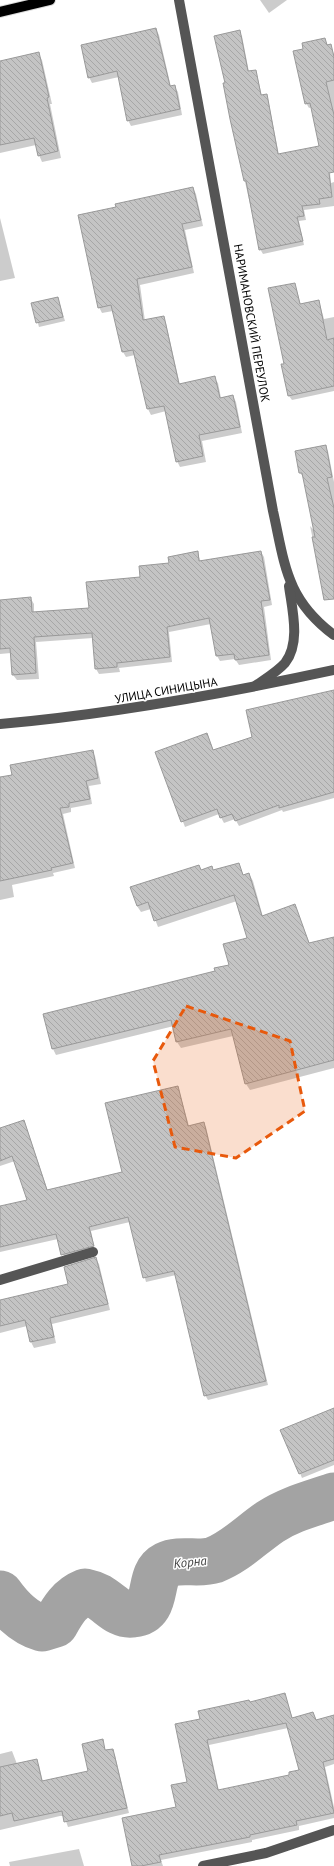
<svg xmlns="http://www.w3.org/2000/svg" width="334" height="1866" font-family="'PT Sans',sans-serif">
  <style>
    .shadow { fill: #0003; fill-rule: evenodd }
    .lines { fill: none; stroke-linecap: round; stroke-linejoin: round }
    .river { stroke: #a3a3a3; stroke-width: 47 }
    .building { fill: url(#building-back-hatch); stroke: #999; fill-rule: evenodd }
    .major-casing { stroke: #dbdbdb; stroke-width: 12 }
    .minor { stroke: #555; stroke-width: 10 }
    .major { stroke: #000; stroke-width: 10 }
    .marked { fill: #e8590c; fill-opacity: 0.2; stroke: #e8590c; stroke-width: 3; stroke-dasharray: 8 5; stroke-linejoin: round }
    .labels { text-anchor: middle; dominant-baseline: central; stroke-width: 3; stroke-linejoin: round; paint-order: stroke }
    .street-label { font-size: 12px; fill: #000; stroke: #fff }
    .water-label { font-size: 13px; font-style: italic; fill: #444; stroke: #fff }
  </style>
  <defs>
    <pattern id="building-back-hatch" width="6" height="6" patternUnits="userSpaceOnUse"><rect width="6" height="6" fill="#c4c4c4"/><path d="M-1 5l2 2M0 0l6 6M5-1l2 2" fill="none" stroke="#a7a7a7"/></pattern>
  </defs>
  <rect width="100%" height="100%" fill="#fff"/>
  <g class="shadow">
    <path d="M 260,0 L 287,0 L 269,13 Z"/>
    <path d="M 156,29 L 159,35 L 171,87 L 174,86 L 178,92 L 182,115 L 131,126 L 128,120 L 119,77 L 92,83 L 89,77 Z"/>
    <path d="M 239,32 L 242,36 L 249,72 L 256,71 L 262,96 L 266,95 L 268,99 L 279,155 L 328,150 L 331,183 L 334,182 L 334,206 L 304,210 L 306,220 L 299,221 L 304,245 L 263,254 L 260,249 L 231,119 L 226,83 Z"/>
    <path d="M 325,39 L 328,46 L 330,45 L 334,54 L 334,138 L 312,107 L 309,108 L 306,103 L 305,50 Z"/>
    <path d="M 38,53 L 42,60 L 52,104 L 50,104 L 61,158 L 42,162 L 39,155 L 36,145 L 0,153 L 0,62 Z"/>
    <path d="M 193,188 L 196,194 L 203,226 L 185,230 L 194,273 L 140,285 L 145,321 L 163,317 L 166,323 L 180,385 L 214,378 L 218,383 L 221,398 L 233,396 L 236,402 L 242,433 L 202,441 L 206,462 L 180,467 L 177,461 L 166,411 L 151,415 L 148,409 L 135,355 L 126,357 L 123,352 L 113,311 L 102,313 L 99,307 L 117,207 Z"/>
    <path d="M 0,218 L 15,278 L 0,281 Z"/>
    <path d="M 295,284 L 301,305 L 319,301 L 324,319 L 334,317 L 334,391 L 292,400 L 289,396 L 285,364 Z"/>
    <path d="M 58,298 L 65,321 L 39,327 L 32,303 Z"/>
    <path d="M 325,446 L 328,451 L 334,482 L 334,588 L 319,568 L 310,526 L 315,531 L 304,478 L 300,473 Z"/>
    <path d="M 197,552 L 201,562 L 261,552 L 264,557 L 272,605 L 264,607 L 271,660 L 239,665 L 235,659 L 220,661 L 217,656 L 211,624 L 169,632 L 172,662 L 119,668 L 120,672 L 99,674 L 96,669 L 93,638 L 36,642 L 39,679 L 17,680 L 13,675 L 11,653 L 0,654 L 0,601 L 31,599 L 34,604 L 34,613 L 90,609 L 141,578 Z"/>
    <path d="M 334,691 L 334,798 L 283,812 L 282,810 L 239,826 L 235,819 L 224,823 L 219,814 L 185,827 L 157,753 L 207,734 L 214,751 L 253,737 Z"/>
    <path d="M 92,751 L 95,756 L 101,784 L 89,786 L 92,804 L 71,808 L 71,812 L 63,814 L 75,868 L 53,873 L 54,876 L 12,885 L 14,897 L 0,900 L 0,778 Z"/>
    <path d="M 238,864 L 244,876 L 249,874 L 253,881 L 263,917 L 294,905 L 310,944 L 334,938 L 334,1068 L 250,1090 L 246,1084 L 233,1036 L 181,1048 L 177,1042 L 174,1026 L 56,1055 L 53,1049 L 230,965 L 248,939 L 237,901 L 158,927 L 151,909 L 141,912 L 137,906 L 201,871 L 214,871 Z"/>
    <path d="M 178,1087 L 189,1126 L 203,1123 L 206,1127 L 268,1385 L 208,1400 L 205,1395 L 176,1275 L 146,1282 L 130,1222 L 91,1231 L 95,1250 L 65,1259 L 58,1239 L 0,1252 L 0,1207 L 28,1200 L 15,1161 L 0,1166 L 0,1129 L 26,1126 L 48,1191 L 123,1173 Z"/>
    <path d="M 96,1259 L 99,1264 L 110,1310 L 52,1324 L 56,1343 L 34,1348 L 31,1342 L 27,1326 L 0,1333 L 0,1301 L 69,1285 Z"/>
    <path d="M 334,1409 L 334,1465 L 302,1478 L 282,1430 Z"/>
    <path d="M 284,1694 L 293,1719 L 313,1713 L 317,1721 L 334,1716 L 334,1764 L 325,1767 L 334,1807 L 334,1818 L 299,1826 L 299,1830 L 252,1840 L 252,1842 L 161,1860 L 163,1866 L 133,1866 L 177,1807 L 189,1782 L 201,1720 L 250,1703 ZM 288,1728 L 300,1770 L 290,1776 L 219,1791 L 209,1745 Z"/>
    <path d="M 102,1741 L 106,1751 L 112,1750 L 115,1755 L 129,1813 L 68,1827 L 64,1816 L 60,1816 L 0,1830 L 0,1754 L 12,1751 L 17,1764 L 36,1760 L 39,1765 L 43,1782 L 89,1772 Z"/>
    <path d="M 79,1849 L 84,1866 L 10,1866 L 9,1862 Z"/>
  </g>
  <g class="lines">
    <path class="river" d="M 0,1594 C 10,1608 25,1623 42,1628 L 55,1624 C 63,1610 70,1598 85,1592 C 90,1593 95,1595 99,1597 C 111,1604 119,1616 133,1614 C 161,1611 146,1575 166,1565 C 180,1558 199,1565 214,1560 C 235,1552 251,1535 270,1522 C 290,1509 311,1504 334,1496"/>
  </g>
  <g class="building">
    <path d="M 156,28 L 170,86 L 175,85 L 180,109 L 127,121 L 117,71 L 88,78 L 81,45 Z"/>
    <path d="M 240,30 L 248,71 L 256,70 L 261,95 L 267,94 L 278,154 L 319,146 L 310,103 L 305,104 L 293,51 L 303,49 L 302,43 L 325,38 L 327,45 L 331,44 L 334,57 L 334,80 L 326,82 L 334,115 L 334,172 L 329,173 L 332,197 L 319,199 L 320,204 L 302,206 L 304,216 L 297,217 L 303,241 L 259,250 L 246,181 L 244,181 L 230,119 L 223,83 L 225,83 L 214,36 Z"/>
    <path d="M 39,52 L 49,97 L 47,98 L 58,151 L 38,156 L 34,138 L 0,145 L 0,61 Z"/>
    <path d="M 193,187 L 201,220 L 182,224 L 192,267 L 137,279 L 143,320 L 164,316 L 179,384 L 215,376 L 220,398 L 233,395 L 240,427 L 199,435 L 203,456 L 176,462 L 164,406 L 147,409 L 133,350 L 122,352 L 111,305 L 98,308 L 78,215 L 116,207 L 115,204 Z"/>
    <path d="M 295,283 L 300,304 L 319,300 L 327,340 L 334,338 L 334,386 L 288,396 L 281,364 L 284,364 L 268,288 Z"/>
    <path d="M 58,297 L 63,317 L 36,323 L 31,303 Z"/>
    <path d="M 326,445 L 332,477 L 327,478 L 334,508 L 334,599 L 324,600 L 312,537 L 315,537 L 302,473 L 299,473 L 295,451 Z"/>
    <path d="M 198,551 L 199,561 L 261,551 L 270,600 L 261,601 L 269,655 L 235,660 L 234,654 L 216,656 L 209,618 L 167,627 L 170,657 L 117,663 L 117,667 L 95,669 L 92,633 L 34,637 L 36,673 L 12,675 L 10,648 L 0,649 L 0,600 L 31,597 L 32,612 L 89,608 L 86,582 L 140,577 L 139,566 L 169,563 L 168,557 Z"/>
    <path d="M 334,690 L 334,792 L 279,808 L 279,805 L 235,821 L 232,814 L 220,818 L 217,809 L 181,822 L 155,752 L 207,733 L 213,750 L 252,737 L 246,710 Z"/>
    <path d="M 93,750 L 98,778 L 86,781 L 90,799 L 69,803 L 69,807 L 60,808 L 73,863 L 51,868 L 52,870 L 0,881 L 0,777 L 12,775 L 10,765 Z"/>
    <path d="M 239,863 L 243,875 L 249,873 L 262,916 L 295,904 L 309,943 L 334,937 L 334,1060 L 245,1084 L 231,1029 L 176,1042 L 171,1020 L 52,1049 L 43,1014 L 215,971 L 214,968 L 229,965 L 223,944 L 247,938 L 234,895 L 154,921 L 148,902 L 137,906 L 130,887 L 199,865 L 201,870 L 212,866 L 213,870 Z"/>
    <path d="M 178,1086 L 188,1126 L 204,1122 L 266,1381 L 204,1396 L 174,1271 L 143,1278 L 128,1217 L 89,1227 L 94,1246 L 61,1255 L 56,1234 L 0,1247 L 0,1206 L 27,1200 L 12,1156 L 0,1161 L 0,1128 L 24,1120 L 47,1190 L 122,1172 L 105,1103 Z"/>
    <path d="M 96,1257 L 108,1304 L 50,1318 L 54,1337 L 30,1342 L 25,1320 L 0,1326 L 0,1300 L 68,1284 L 64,1267 Z"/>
    <path d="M 334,1408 L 334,1460 L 299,1474 L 280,1430 Z"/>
    <path d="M 285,1693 L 292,1718 L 313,1712 L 316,1720 L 334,1715 L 334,1759 L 323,1762 L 334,1813 L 296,1821 L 297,1825 L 250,1835 L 250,1837 L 159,1855 L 161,1862 L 141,1866 L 132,1866 L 122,1818 L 176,1807 L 171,1785 L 187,1782 L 175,1724 L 200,1719 L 198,1711 L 249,1700 L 250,1702 ZM 286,1723 L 299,1770 L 289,1772 L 289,1775 L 218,1790 L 207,1740 Z"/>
    <path d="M 103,1739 L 105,1750 L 113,1749 L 127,1808 L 64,1822 L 62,1811 L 14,1821 L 12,1813 L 0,1816 L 0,1767 L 37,1759 L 42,1781 L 88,1771 L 82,1744 Z"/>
  </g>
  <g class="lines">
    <defs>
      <path id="major" d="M 0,12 L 50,0"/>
    </defs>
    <use href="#major" class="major-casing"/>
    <g class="minor">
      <path d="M 179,0 L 273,511 C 285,565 286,599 334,635"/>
      <path d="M 255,686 C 265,679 277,672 285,663 C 301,643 292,609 289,586"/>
      <path d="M 0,724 C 113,714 223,694 334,670"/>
      <path d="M 0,1280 L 93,1252"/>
      <path d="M 203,1866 L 266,1853 L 334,1830"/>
    </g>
    <use href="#major" class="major"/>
  </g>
  <path class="marked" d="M 186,1006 L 290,1041 L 305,1111 L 236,1158 L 175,1147 L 153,1061 Z"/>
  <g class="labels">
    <g class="street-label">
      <text transform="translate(252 323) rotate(80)">НАРИМАНОВСКИЙ ПЕРЕУЛОК</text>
      <text transform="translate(166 690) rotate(-10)">УЛИЦА СИНИЦЫНА</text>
    </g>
    <g class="water-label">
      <text transform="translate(190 1562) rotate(-6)">Корна</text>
    </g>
  </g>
</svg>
